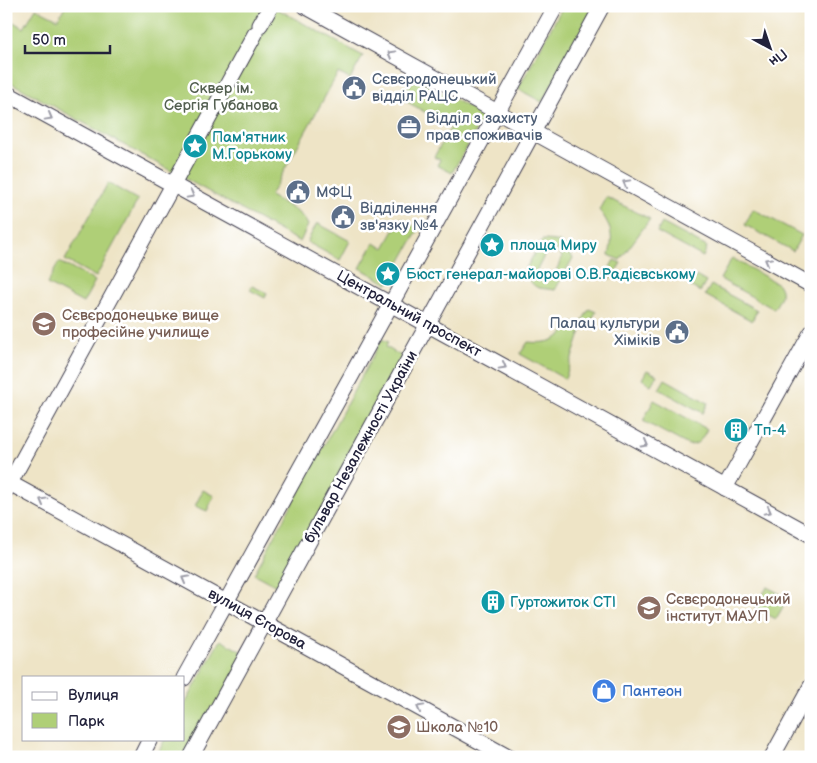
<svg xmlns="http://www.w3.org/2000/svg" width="817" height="763" font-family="'Balsamiq Sans',sans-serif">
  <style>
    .green { fill: #afcf77; stroke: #687859; fill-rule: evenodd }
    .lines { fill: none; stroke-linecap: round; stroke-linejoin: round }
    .minor-casing { stroke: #413f50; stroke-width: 17 }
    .minor { stroke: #fff; stroke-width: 15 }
    .oneway { stroke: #9c9ca7 }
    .labels { text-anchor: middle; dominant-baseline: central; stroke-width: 5; stroke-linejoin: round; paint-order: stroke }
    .service-label { font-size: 15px; fill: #4e5e75; stroke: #fff; text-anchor: start }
    .park-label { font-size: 15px; fill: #535f50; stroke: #fff }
    .culture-label { font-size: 15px; fill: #0d838f; stroke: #fff; text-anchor: start }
    .street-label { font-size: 15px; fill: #22223b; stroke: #fff }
    .education-label { font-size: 15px; fill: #785e54; stroke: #fff; text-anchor: start }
    .shop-label { font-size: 15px; fill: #366cbe; stroke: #fff; text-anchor: start }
  </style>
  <rect width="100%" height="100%" fill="#fff"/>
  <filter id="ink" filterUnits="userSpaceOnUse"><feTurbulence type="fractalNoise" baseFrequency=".02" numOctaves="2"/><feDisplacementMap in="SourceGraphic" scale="10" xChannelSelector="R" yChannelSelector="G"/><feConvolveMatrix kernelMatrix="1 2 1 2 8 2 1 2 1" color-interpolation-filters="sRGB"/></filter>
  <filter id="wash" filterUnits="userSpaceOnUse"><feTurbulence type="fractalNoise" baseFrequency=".0096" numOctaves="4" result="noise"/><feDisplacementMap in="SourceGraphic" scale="20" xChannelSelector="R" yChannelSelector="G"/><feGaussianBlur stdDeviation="1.12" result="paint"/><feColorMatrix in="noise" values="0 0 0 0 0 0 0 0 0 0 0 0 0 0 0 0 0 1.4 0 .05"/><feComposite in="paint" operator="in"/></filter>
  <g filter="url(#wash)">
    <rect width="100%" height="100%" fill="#eee4c6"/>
    <g class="green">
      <path d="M 65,6 L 272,6 L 363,56 L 350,79 L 338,73 L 270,196 C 283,204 301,210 308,225 L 300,242 L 6,80 L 6,18 L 24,28 L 36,8 L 58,19 Z"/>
      <path d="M 563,6 L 595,6 L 542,102 L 518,89 Z"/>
      <path d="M 414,77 L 484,116 L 452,173 L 437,165 L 440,160 L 434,157 L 451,127 L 402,99 Z"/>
      <path d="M 108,183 L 138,200 L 96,277 L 65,260 Z"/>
      <path d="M 606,197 L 650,219 L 620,260 L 609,255 C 614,236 611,225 599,210 Z"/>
      <path d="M 753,209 L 802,235 L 793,251 L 745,225 Z"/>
      <path d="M 401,218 L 419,229 L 388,284 L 360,268 L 374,243 L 384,248 Z"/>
      <path d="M 317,223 L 350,241 L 340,260 L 307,242 Z"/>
      <path d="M 662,223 L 707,247 L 703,257 L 657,232 Z"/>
      <path d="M 542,240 C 565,241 559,241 573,258 L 555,290 C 534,287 537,291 524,272 ZM 550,249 L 559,250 L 562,258 L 553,277 L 544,280 L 538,277 L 537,270 L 546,252 Z"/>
      <path d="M 732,258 L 778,284 C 785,294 779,300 774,309 L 720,279 Z"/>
      <path d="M 614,260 L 621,263 L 611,279 L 605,276 Z"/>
      <path d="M 59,262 L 95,281 L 83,303 L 47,284 Z"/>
      <path d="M 696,276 L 706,282 L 700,292 L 690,286 Z"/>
      <path d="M 711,285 L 757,310 L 752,321 L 705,295 Z"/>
      <path d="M 252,286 L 267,293 L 265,298 L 250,290 Z"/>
      <path d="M 589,309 L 596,312 L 587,328 L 580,325 Z"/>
      <path d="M 573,322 L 582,328 L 565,379 L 520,354 L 528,342 C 551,344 559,340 573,322 Z"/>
      <path d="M 382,339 L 388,342 L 386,347 L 401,356 L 404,351 L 410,354 L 282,589 L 254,574 Z"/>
      <path d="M 647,370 L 657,375 L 651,385 L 642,379 Z"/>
      <path d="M 665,379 L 708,403 L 703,413 L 659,389 Z"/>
      <path d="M 654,400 L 707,429 C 702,438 700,445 688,445 L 643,421 Z"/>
      <path d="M 203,490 L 214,496 L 207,511 L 195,506 Z"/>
      <path d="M 767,587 L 788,598 L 776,619 L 755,608 Z"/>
      <path d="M 220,640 L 246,654 L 190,757 L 156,757 L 165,739 L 184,739 L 184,706 Z"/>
    </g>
  </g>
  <g filter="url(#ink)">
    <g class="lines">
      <defs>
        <g id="minor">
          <path d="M 305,6 L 811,285"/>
          <path d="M 260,25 L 271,6"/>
          <path d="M 6,93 L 811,535"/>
          <path d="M 197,140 L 255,34"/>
          <path d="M 6,481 L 508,757"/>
          <path d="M 725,488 L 811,333"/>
          <path d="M 6,490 L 192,150"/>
          <path d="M 184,678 L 556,6"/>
          <path d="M 141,757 L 150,739"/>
          <path d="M 191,757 L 602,6"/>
          <path d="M 772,757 L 811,686"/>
        </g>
      </defs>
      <use href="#minor" class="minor-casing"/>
      <use href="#minor" class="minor"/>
    </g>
    <defs><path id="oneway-chevron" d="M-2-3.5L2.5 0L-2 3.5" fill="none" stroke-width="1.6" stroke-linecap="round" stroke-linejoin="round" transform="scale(1.25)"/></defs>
    <g class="oneway">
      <use href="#oneway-chevron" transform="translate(391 54) rotate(-151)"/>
      <use href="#oneway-chevron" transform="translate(49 117) rotate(29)"/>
      <use href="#oneway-chevron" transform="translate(626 183) rotate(-151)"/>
      <use href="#oneway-chevron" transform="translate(191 195) rotate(29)"/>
      <use href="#oneway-chevron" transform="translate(768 261) rotate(-151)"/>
      <use href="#oneway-chevron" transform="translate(503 366) rotate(29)"/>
      <use href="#oneway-chevron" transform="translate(645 444) rotate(29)"/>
      <use href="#oneway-chevron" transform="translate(43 501) rotate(-151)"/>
      <use href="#oneway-chevron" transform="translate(768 511) rotate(29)"/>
      <use href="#oneway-chevron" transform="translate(185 579) rotate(-151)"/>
      <use href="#oneway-chevron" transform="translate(420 708) rotate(-151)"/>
    </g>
  </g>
  <defs>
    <symbol id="civic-disc" viewBox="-11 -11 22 22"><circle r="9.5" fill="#5c6f8a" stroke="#fff"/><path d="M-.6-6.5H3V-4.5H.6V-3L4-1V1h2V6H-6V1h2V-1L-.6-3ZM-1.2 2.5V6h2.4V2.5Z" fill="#fff"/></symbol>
    <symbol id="office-disc" viewBox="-11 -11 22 22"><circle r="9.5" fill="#5c6f8a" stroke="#fff"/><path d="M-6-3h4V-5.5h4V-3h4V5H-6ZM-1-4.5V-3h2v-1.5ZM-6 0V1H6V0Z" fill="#fff"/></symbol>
    <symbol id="sight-disc" viewBox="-11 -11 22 22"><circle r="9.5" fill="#0f9aa8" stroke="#fff"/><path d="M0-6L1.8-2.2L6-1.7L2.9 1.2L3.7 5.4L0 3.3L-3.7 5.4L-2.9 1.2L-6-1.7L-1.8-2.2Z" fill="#fff"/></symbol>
    <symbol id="university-disc" viewBox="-11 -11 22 22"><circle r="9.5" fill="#8d6e63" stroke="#fff"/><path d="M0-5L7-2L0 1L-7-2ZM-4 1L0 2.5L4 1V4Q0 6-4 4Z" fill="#fff"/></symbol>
    <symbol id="building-disc" viewBox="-11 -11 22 22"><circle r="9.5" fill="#0f9aa8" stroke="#fff"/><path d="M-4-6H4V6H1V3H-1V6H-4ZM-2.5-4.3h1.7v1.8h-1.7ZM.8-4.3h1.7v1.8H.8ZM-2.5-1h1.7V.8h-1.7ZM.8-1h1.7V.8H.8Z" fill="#fff"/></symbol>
    <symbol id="shop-disc" viewBox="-11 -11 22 22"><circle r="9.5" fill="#3f7fe0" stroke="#fff"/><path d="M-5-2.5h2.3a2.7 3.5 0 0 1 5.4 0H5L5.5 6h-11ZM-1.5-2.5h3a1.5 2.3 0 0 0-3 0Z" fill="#fff"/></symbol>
    <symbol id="school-disc" viewBox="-11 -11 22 22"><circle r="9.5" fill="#8d6e63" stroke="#fff"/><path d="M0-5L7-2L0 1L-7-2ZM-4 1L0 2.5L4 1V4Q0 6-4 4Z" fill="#fff"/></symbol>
  </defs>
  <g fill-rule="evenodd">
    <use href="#civic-disc" x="340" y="74" width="28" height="28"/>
    <use href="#office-disc" x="395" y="113" width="28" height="28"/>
    <use href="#sight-disc" x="181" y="132" width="28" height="28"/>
    <use href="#civic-disc" x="284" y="178" width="28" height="28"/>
    <use href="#civic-disc" x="329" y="203" width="28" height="28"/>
    <use href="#sight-disc" x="478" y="231" width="28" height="28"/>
    <use href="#sight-disc" x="374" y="260" width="28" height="28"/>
    <use href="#university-disc" x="30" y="310" width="28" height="28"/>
    <use href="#civic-disc" x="663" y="318" width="28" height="28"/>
    <use href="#building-disc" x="722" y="416" width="28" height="28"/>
    <use href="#building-disc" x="479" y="588" width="28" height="28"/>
    <use href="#university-disc" x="635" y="594" width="28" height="28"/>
    <use href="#shop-disc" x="590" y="677" width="28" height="28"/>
    <use href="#school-disc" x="385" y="713" width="28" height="28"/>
  </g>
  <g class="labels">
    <g class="service-label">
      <text x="372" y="79">Сєвєродонецький<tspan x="372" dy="17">відділ РАЦС</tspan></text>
      <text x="426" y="118">Відділ з захисту<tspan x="426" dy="17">прав споживачів</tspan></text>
      <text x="316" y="192">МФЦ</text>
      <text x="360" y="208">Відділення<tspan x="360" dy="17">зв'язку №4</tspan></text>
      <text x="660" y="323" text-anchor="end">Палац культури<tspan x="660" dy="17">Хіміків</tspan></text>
    </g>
    <g class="park-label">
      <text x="221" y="88">Сквер ім.<tspan x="221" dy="17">Сергія Губанова</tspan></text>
    </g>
    <g class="culture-label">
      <text x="212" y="137">Пам'ятник<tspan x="212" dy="17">М.Горькому</tspan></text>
      <text x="510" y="245">площа Миру</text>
      <text x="406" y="274">Бюст генерал-майорові О.В.Радієвському</text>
      <text x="754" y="430">Тп-4</text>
      <text x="510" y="602">Гуртожиток СТІ</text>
    </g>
    <g class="street-label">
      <text transform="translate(409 314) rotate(29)">Центральний проспект</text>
      <text transform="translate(361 447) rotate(-61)">бульвар Незалежності України</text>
      <text transform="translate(257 619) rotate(29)">вулиця Єгорова</text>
    </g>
    <g class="education-label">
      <text x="62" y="315">Сєвєродонецьке вище<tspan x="62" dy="17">професійне училище</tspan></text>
      <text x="666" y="599">Сєвєродонецький<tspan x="666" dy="17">інститут МАУП</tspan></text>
      <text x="416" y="727">Школа №10</text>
    </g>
    <g class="shop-label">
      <text x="622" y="691">Пантеон</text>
    </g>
  </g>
  <rect width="817" height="763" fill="none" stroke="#fff" stroke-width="25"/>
  <rect x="22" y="676" width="162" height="65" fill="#ffffff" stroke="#a7a7b1"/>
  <rect x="32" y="692" width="25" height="8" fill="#ffffff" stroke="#a7a7b1"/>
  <text x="68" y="700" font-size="15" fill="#22223b">Вулиця</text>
  <rect x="32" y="713" width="25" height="15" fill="#afcf77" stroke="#a7a7b1"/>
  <text x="68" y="726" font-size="15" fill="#22223b">Парк</text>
  <g transform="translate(770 48) rotate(140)" stroke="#ffffff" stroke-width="4" paint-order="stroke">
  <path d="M0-4L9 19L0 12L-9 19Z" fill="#22223b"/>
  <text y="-8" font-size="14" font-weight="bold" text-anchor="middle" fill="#22223b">Пн</text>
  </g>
  <path d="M25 45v8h85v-8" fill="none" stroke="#22223b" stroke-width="2.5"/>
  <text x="32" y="45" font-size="15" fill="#22223b" stroke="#ffffff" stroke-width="4" paint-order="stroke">50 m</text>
</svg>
